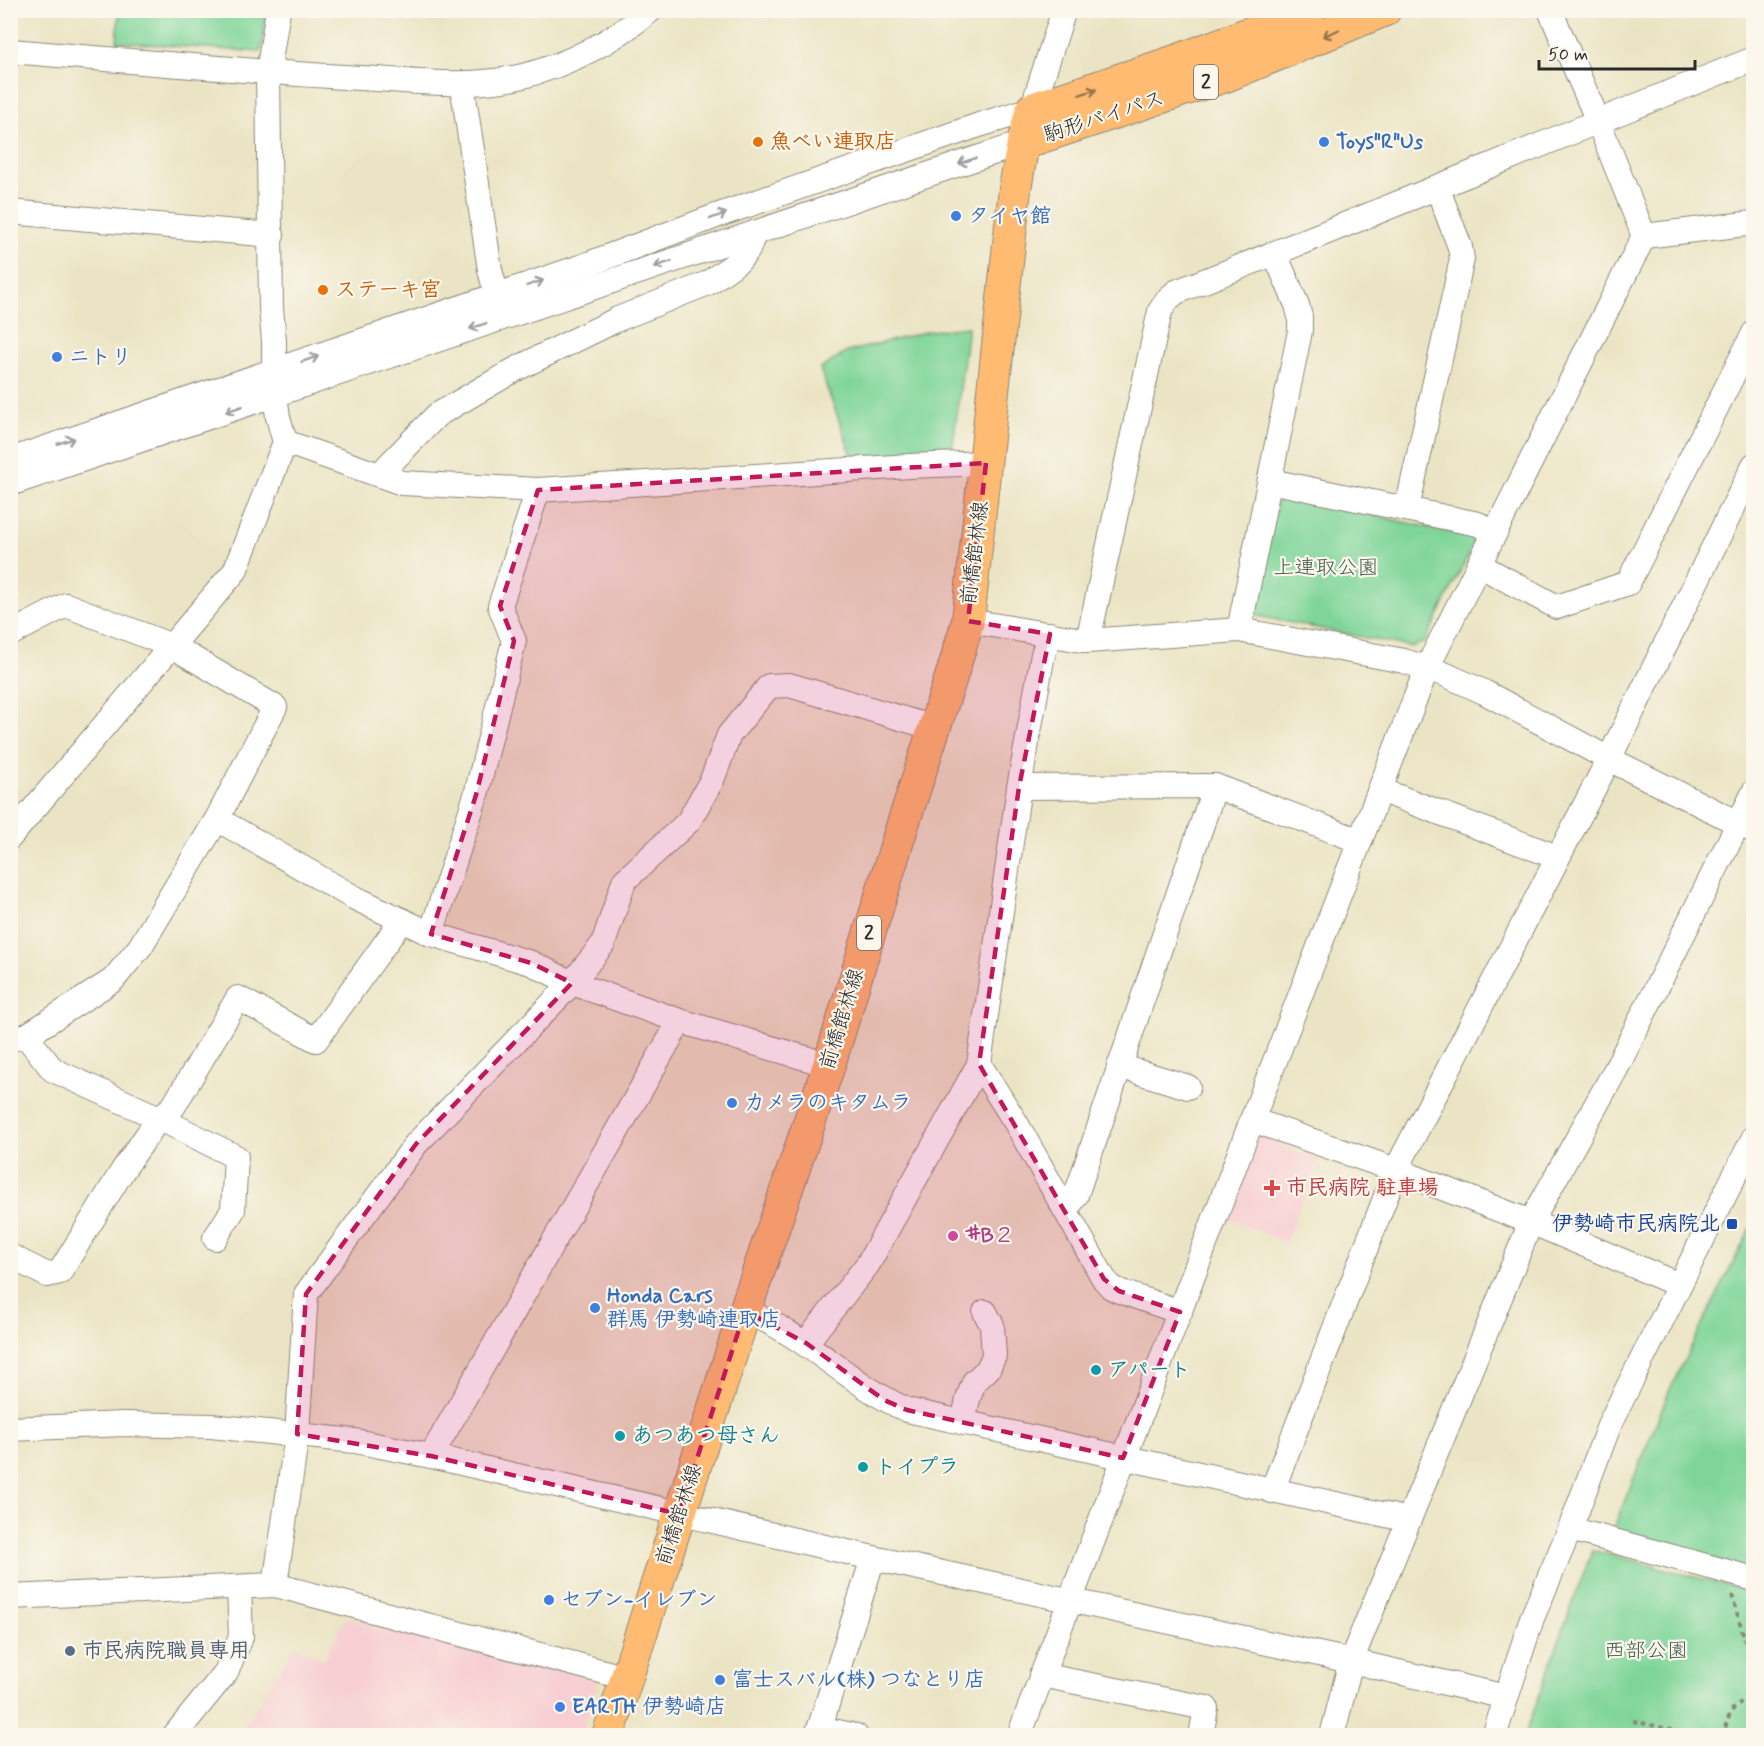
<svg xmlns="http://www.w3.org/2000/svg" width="1764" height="1746" font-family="Mynerve,'Klee One',sans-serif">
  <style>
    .built { fill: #f7cfd2 }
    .green { fill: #7fd599; stroke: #558062; stroke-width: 1.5 }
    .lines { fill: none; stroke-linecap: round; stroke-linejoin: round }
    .minor-casing { stroke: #8b8878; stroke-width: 26 }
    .major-casing { stroke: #8b8878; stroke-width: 34 }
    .path { stroke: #8b8878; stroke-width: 4; stroke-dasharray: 4.5 4.5; stroke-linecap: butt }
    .minor { stroke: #fff; stroke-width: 24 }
    .major { stroke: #febb71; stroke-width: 32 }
    .oneway { stroke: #94734e }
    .oneway2 { stroke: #a0a0a0 }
    .marked { fill: #c2185b; fill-opacity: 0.2; stroke: #c2185b; stroke-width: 4.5; stroke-dasharray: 12 8; stroke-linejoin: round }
    .food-dot { fill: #e8710a; stroke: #fbf7ec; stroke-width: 2 }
    .shop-dot { fill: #3f7fe0; stroke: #fbf7ec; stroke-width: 2 }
    .health-dot { fill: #e0444e; stroke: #fbf7ec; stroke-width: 2 }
    .transit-dot { fill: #1a4fb4; stroke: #fbf7ec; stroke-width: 2 }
    .hotel-dot { fill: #d1479c; stroke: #fbf7ec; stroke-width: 2 }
    .culture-dot { fill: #0f9aa8; stroke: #fbf7ec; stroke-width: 2 }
    .service-dot { fill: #5c6f8a; stroke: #fbf7ec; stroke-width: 2 }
    .labels { text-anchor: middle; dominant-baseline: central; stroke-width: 4.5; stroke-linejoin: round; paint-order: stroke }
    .shield { fill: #fbf7ec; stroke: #696865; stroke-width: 1.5 }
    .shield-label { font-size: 20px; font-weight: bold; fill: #2b2b2b }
    .street-label { font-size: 21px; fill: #2b2b2b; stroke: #fbf7ec }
    .food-label { font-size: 21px; font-weight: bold; fill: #c56008; stroke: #fbf7ec; text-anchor: start }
    .shop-label { font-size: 21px; font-weight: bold; fill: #366cbe; stroke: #fbf7ec; text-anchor: start }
    .park-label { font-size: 21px; fill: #445e4c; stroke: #fbf7ec }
    .health-label { font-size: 21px; font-weight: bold; fill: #be3a42; stroke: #fbf7ec; text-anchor: start }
    .transit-label { font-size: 21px; font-weight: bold; fill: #164399; stroke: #fbf7ec; text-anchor: end }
    .hotel-label { font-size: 21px; font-weight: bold; fill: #b23c85; stroke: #fbf7ec; text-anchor: start }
    .culture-label { font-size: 21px; font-weight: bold; fill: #0d838f; stroke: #fbf7ec; text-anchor: start }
    .service-label { font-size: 21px; font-weight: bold; fill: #4e5e75; stroke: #fbf7ec; text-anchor: start }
  </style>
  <rect width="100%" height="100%" fill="#fbf7ec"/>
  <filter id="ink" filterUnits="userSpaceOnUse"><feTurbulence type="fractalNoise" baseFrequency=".0167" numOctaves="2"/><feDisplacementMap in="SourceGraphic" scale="12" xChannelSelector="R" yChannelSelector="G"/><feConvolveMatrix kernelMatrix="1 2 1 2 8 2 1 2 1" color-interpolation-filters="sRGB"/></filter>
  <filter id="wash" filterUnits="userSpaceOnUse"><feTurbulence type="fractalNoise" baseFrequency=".008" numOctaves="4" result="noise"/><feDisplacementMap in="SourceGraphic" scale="24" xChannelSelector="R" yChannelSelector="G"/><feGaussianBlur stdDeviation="1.35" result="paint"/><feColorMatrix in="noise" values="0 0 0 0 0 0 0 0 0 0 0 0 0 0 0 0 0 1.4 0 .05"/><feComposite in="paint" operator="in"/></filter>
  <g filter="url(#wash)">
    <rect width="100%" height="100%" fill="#ebe4c4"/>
    <g class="built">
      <path d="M 1256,1136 L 1319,1159 L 1285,1243 L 1226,1217 Z"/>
      <path d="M 346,1617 L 599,1681 L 581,1735 L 238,1736 L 295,1645 L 324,1660 Z"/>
    </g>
    <g class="green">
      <path d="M 119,11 L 267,11 L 261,52 L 117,42 Z"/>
      <path d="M 968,327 L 952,451 L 853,458 L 820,369 L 847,352 L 929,331 Z"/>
      <path d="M 1285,496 L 1472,537 L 1474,544 L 1425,642 L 1412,647 L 1257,616 L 1254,609 L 1277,501 Z"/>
      <path d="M 1753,1223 L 1753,1571 L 1612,1532 L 1670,1389 Z"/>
      <path d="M 1592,1550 L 1753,1592 L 1753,1735 L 1525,1735 Z"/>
    </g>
  </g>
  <g filter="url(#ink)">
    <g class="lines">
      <defs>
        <g id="minor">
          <path d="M 10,51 C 127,61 243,71 360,78 C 413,81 470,89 523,76 C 570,64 613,41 651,10"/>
          <path d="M 464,83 L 464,97 L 490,270 L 497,296"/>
          <path d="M 10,212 L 272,235"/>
          <path d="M 1644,236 L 1754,223"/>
          <path d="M 285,442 L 402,483 L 538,490 L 910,466 L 986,463"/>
          <path d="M 10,460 L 583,266 L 716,216 L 979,125 L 1032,109 L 1064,10"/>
          <path d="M 379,475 L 437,415 L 516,369 L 618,319 L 708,283 L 739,261 L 748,250 L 754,233"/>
          <path d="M 1270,481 L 1478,524 L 1495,533"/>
          <path d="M 10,484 L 974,159 L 1023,143"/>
          <path d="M 1407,509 L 1462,259 L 1460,247 L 1437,187"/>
          <path d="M 1479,565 L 1557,607 L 1628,583 L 1754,333"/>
          <path d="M 968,621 L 1088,641 L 1239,630 L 1404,661 L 1444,674 L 1484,692 L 1609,759 L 1754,831"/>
          <path d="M 1239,630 L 1300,331 L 1300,317 L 1297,305 L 1275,254"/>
          <path d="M 10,634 L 66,605 L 172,646 L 275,707 L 217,819 L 140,947 L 113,980 L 26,1036 L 10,1039"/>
          <path d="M 1088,641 L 1160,311 L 1167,300 L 1176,292 C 1370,217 1560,135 1754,59"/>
          <path d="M 1019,787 L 1215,786 L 1360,841"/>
          <path d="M 1380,790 L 1557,857"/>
          <path d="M 217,819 L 353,897 L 431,934 L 531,963 L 572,983 L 680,1021 L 829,1065"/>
          <path d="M 10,837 L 235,571 L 285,442 L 278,417 L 275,395 L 274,371 L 274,341 L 271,308 L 268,73 L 278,10"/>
          <path d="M 431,934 L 476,795 L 514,641 L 500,606 L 538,490"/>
          <path d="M 26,1036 L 53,1070 L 159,1118 L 236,1157 L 233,1210 L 215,1238"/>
          <path d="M 979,1064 L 1016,1123 L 1104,1279 L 1111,1287 L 1119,1291 L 1180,1312"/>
          <path d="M 1119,1066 L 1188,1087"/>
          <path d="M 1252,1120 L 1396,1170 L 1531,1222 L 1679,1285"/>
          <path d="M 1066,1210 L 1076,1195 L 1215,786"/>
          <path d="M 10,1256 L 47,1275 L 60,1272 L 123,1170 L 159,1118 L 173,1107 L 238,998 L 316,1040 L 402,920"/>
          <path d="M 745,1311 C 805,1334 849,1384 907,1410 L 1409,1520"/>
          <path d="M 806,1343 L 868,1264 L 979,1064 L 1019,787 L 1043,654 L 1050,634"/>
          <path d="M 963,1423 L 968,1399 L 974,1382 L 988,1369 L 994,1356 L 992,1325 L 985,1312"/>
          <path d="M 10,1429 L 123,1424 L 211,1426 L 355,1441 L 431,1456 L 873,1558 L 1351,1661 L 1506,1697"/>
          <path d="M 431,1456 L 680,1021"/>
          <path d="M 1272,1491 L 1396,1170 L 1609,759 L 1754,465"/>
          <path d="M 1570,1529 L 1754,1579"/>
          <path d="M 275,1585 L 297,1434 L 306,1294 L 416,1144 L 572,983 L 603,944 L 624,881 L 688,822 L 712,780 L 729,735 L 769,686 L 789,685 L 934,728"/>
          <path d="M 10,1597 L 275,1585 L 627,1678"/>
          <path d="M 1041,1675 L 1206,1708 L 1201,1736"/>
          <path d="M 819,1728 L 856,1736"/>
          <path d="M 174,1736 L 226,1672 L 241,1637 L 239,1587"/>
          <path d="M 817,1736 L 873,1558"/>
          <path d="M 1019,1736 L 1252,1120 L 1427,668 L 1644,236 L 1598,121 L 1550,10"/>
          <path d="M 1332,1736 L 1351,1661 L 1531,1222 L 1616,1069 L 1754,792"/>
          <path d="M 1494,1736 L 1532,1618 L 1570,1529 L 1610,1423 L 1754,1137"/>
        </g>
        <g id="major">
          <path d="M 1023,143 L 1228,75 L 1385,10"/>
          <path d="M 608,1736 L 745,1311 L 829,1065 L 902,827 L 953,671 L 968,621 L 1015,189 L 1023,143 L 1032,109 L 1179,60 L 1310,10"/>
        </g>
      </defs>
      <use href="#minor" class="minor-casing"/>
      <use href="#major" class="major-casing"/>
      <g class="path">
        <path d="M 1732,1595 L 1754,1672"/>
        <path d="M 1633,1721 L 1699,1736"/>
        <path d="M 1722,1736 L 1731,1711 L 1754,1690"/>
      </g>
      <use href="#minor" class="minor"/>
      <use href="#major" class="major"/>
    </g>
    <defs><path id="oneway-shaft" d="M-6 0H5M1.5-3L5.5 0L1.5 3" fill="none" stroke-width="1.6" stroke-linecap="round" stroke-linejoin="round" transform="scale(1.5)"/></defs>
    <g class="oneway">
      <use href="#oneway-shaft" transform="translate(1331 33) rotate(157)"/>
      <use href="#oneway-shaft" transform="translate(1088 92) rotate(-18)"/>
    </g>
    <g class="oneway2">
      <use href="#oneway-shaft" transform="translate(967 161) rotate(161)"/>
      <use href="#oneway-shaft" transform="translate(718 216) rotate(-20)"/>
      <use href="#oneway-shaft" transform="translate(663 264) rotate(161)"/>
      <use href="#oneway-shaft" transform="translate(535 283) rotate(-19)"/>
      <use href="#oneway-shaft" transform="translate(478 326) rotate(161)"/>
      <use href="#oneway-shaft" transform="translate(310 359) rotate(-19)"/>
      <use href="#oneway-shaft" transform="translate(234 409) rotate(161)"/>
      <use href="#oneway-shaft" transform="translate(66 441) rotate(-19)"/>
    </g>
  </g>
  <path class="marked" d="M 986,463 L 968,621 L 1050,634 L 1019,787 L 979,1064 L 1104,1279 L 1119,1291 L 1180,1312 L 1123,1458 L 907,1410 L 884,1400 L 806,1343 L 745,1311 L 679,1514 L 431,1456 L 297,1434 L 306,1294 L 416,1144 L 572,983 L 531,963 L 431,934 L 476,795 L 514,641 L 500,606 L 538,490 Z"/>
  <g class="food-dot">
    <circle cx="758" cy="142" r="6"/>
    <circle cx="323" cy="290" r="6"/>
  </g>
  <g class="shop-dot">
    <circle cx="1324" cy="142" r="6"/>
    <circle cx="956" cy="216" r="6"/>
    <circle cx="57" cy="357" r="6"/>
    <circle cx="732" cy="1103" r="6"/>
    <circle cx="595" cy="1308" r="6"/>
    <circle cx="549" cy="1600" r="6"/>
    <circle cx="720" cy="1680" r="6"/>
    <circle cx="560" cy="1707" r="6"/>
  </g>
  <path class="health-dot" d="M1269 1179h6v6h6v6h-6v6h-6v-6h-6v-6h6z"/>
  <rect class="transit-dot" x="1726" y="1218" width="12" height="12" rx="3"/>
  <circle class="hotel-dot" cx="953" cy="1236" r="6"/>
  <g class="culture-dot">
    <circle cx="1096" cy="1370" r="6"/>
    <circle cx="620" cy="1436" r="6"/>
    <circle cx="863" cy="1467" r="6"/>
  </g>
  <circle class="service-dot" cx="70" cy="1651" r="6"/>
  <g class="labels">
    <g class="shield">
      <rect x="1194" y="65" width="24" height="34" rx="4.5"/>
      <rect x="857" y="916" width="24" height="34" rx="4.5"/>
    </g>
    <g class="shield-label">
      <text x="1206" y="82">2</text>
      <text x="869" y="933">2</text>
    </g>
    <g class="street-label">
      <text transform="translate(1104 117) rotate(-18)">駒形バイパス</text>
      <text transform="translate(975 553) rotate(-83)">前橋館林線</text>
      <text transform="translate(842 1019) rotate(-73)">前橋館林線</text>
      <text transform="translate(679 1515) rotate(-72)">前橋館林線</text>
    </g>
    <g class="food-label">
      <text x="770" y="142">魚べい連取店</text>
      <text x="335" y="290">ステーキ宮</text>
    </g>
    <g class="shop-label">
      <text x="1336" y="142">Toys"R"Us</text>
      <text x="968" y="216">タイヤ館</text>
      <text x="69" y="357">ニトリ</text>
      <text x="744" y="1103">カメラのキタムラ</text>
      <text x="607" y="1296">Honda Cars<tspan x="607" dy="24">群馬 伊勢崎連取店</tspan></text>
      <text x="561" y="1600">セブン-イレブン</text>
      <text x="732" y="1680">富士スバル(株) つなとり店</text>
      <text x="572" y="1707">EARTH 伊勢崎店</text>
    </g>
    <g class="park-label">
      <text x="1326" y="568">上連取公園</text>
      <text x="1646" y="1651">西部公園</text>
    </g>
    <g class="health-label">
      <text x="1286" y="1188">市民病院 駐車場</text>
    </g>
    <g class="transit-label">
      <text x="1720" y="1224">伊勢崎市民病院北</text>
    </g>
    <g class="hotel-label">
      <text x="965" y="1236">#B２</text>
    </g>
    <g class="culture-label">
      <text x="1108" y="1370">アパート</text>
      <text x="632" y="1436">あつあつ母さん</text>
      <text x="875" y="1467">トイプラ</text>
    </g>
    <g class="service-label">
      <text x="82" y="1651">市民病院職員専用</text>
    </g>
  </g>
  <rect width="1764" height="1746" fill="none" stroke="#fbf7ec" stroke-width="36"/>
  <path d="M1539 60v9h156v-9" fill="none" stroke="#2b2b2b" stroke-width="3"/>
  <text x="1548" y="60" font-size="18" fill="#2b2b2b" stroke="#fbf7ec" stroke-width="4.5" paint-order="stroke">50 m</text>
</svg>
